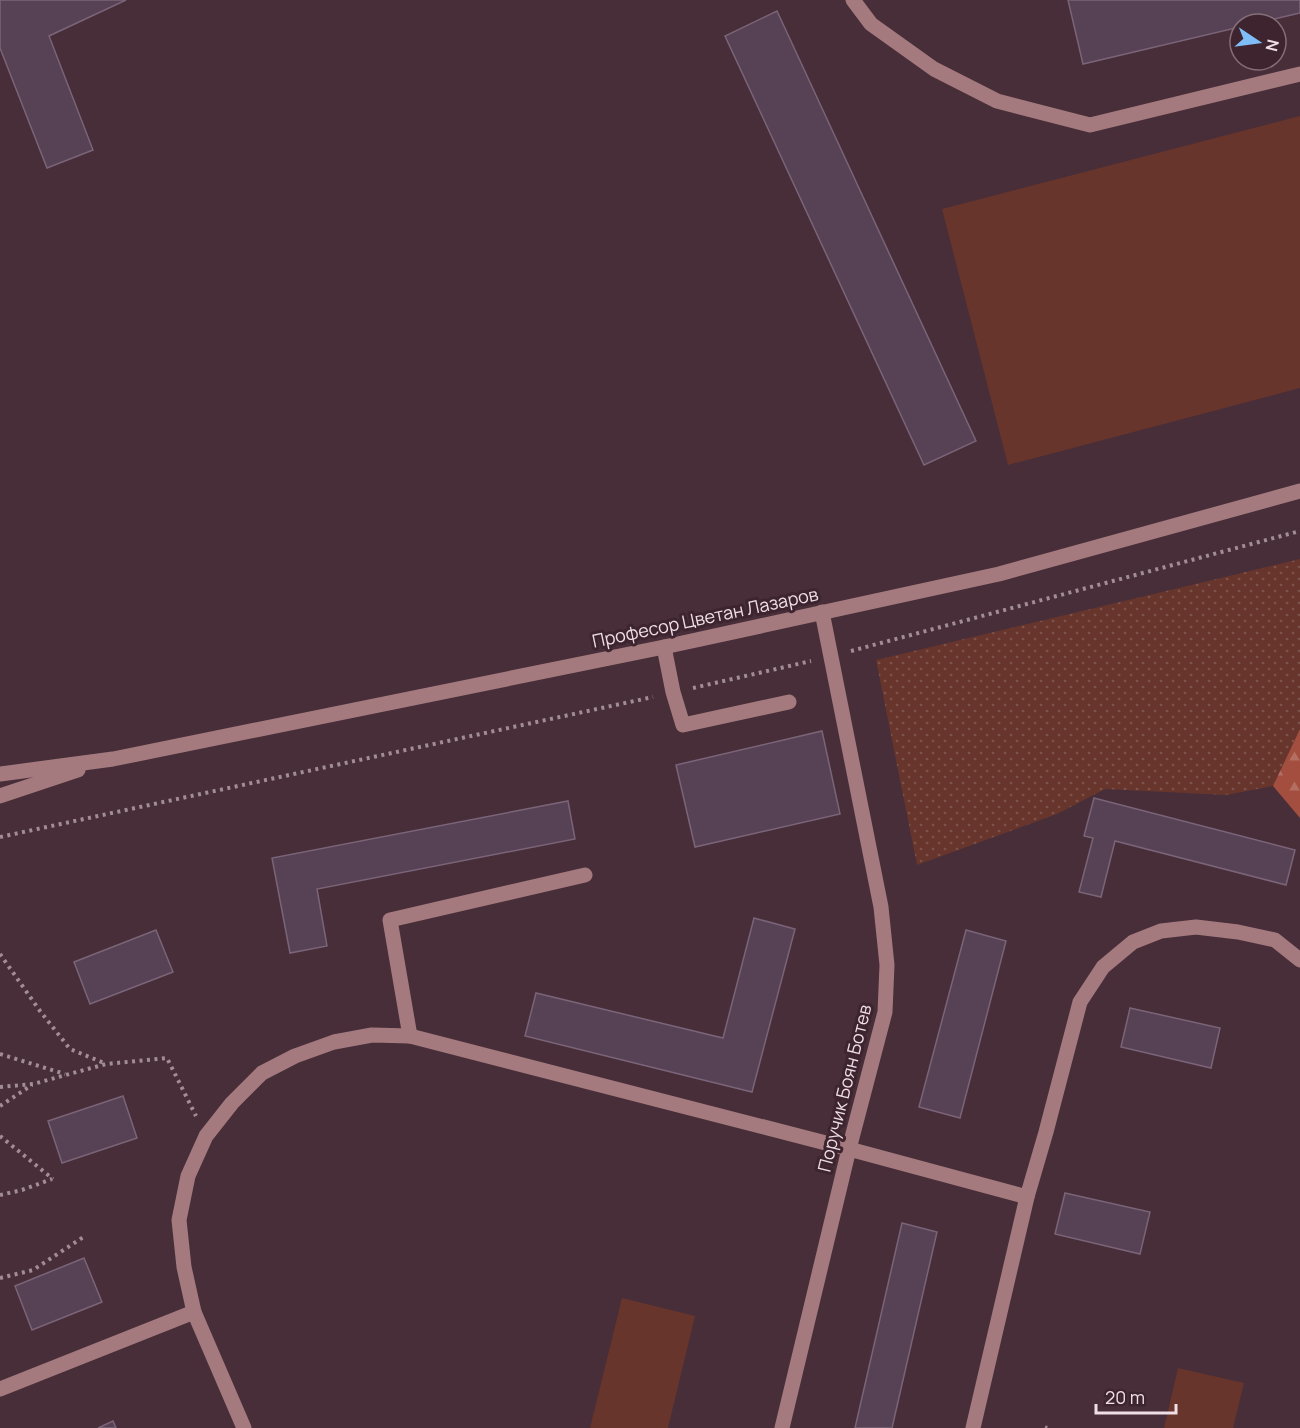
<svg xmlns="http://www.w3.org/2000/svg" width="1300" height="1428" font-family="Manrope,sans-serif">
  <style>
    .green { fill: url(#green-dots) }
    .forest { fill: url(#forest-firs) }
    .pitch { fill: #67352b }
    .building { fill: #574255; stroke: #7b6478; stroke-width: 1.5 }
    .lines { fill: none; stroke-linecap: round; stroke-linejoin: round }
    .path { stroke: #a28d96; stroke-width: 4; stroke-dasharray: 3 4.5; stroke-linecap: butt }
    .minor { stroke: #a47a7f; stroke-width: 15 }
    .labels { text-anchor: middle; dominant-baseline: central; stroke-width: 6; stroke-linejoin: round; paint-order: stroke }
    .street-label { font-size: 18px; fill: #efdee5; stroke: #3d242f }
  </style>
  <defs>
    <pattern id="green-dots" width="8" height="8" patternUnits="userSpaceOnUse" patternTransform="scale(1.5)"><rect width="8" height="8" fill="#67352b"/><path d="M2 2h.1M6 6h.1" fill="none" stroke="#7d524a" stroke-width="1.8" stroke-linecap="round"/></pattern>
    <pattern id="forest-firs" width="22" height="20" patternUnits="userSpaceOnUse" patternTransform="scale(1.5)"><rect width="22" height="20" fill="#a34e3e"/><path d="M5 1l3.5 6h-7zM16 11l3.5 6h-7z" fill="#b46f63"/></pattern>
  </defs>
  <rect width="100%" height="100%" fill="#472e39"/>
  <path class="green" d="M 1300,559 L 1300,729 L 1273,786 L 1226,795 L 1105,789 L 1057,814 L 917,865 L 876,660 Z"/>
  <path class="forest" d="M 1300,729 L 1300,818 L 1273,786 Z"/>
  <g class="pitch">
    <path d="M 1300,116 L 1300,388 L 1008,465 L 942,209 Z"/>
    <path d="M 622,1298 L 695,1316 L 668,1428 L 590,1428 Z"/>
    <path d="M 1178,1368 L 1244,1383 L 1233,1428 L 1164,1428 Z"/>
  </g>
  <g class="building">
    <path d="M 0,0 L 126,0 L 49,36 L 93,150 L 47,168 L 0,48 Z"/>
    <path d="M 1068,0 L 1300,0 L 1300,13 L 1253,24 L 1240,24 L 1240,27 L 1083,64 Z"/>
    <path d="M 777,11 L 976,441 L 924,465 L 725,36 Z"/>
    <path d="M 822,731 L 840,814 L 695,847 L 676,765 Z"/>
    <path d="M 1094,798 L 1295,850 L 1286,885 L 1115,841 L 1101,897 L 1079,892 L 1093,838 L 1084,836 Z"/>
    <path d="M 568,801 L 575,839 L 317,889 L 327,946 L 290,953 L 272,858 Z"/>
    <path d="M 754,918 L 795,929 L 752,1092 L 525,1036 L 536,993 L 723,1038 Z"/>
    <path d="M 156,930 L 173,972 L 90,1004 L 74,962 Z"/>
    <path d="M 966,930 L 1006,941 L 960,1118 L 919,1107 Z"/>
    <path d="M 1130,1008 L 1220,1028 L 1211,1068 L 1121,1047 Z"/>
    <path d="M 123,1096 L 137,1138 L 62,1163 L 48,1121 Z"/>
    <path d="M 1065,1193 L 1150,1212 L 1140,1254 L 1055,1234 Z"/>
    <path d="M 902,1223 L 937,1232 L 892,1428 L 855,1428 Z"/>
    <path d="M 84,1258 L 102,1302 L 32,1330 L 15,1286 Z"/>
    <path d="M 113,1421 L 116,1428 L 98,1428 Z"/>
  </g>
  <g class="lines">
    <g class="path">
      <path d="M 851,651 L 1300,531"/>
      <path d="M 693,688 L 811,661"/>
      <path d="M 0,837 L 653,697"/>
      <path d="M 0,954 L 40,1011 L 70,1049 L 104,1063"/>
      <path d="M 0,1054 L 65,1074"/>
      <path d="M 0,1087 L 33,1084 L 106,1064 L 167,1058 L 196,1116"/>
      <path d="M 0,1106 L 32,1085"/>
      <path d="M 0,1136 L 53,1179"/>
      <path d="M 0,1195 L 22,1190 L 52,1179"/>
      <path d="M 0,1278 L 33,1270 L 85,1236"/>
      <path d="M 1045,1427 L 1047,1428"/>
    </g>
    <g class="minor">
      <path d="M 853,0 L 871,24 L 934,69 L 997,101 L 1090,125 L 1300,74"/>
      <path d="M 664,647 L 673,692 L 683,725 L 789,702"/>
      <path d="M 0,774 L 113,759 L 664,647 L 999,574 L 1300,491"/>
      <path d="M 0,796 L 78,770"/>
      <path d="M 410,1036 L 390,920 L 585,875"/>
      <path d="M 0,1389 L 194,1312"/>
      <path d="M 244,1428 L 194,1312 L 184,1267 L 179,1220 L 188,1176 L 206,1136 L 232,1103 L 262,1073 L 295,1056 L 334,1042 L 372,1035 L 410,1036 L 849,1149 L 1027,1197 L 1046,1132 L 1080,1002 L 1103,967 L 1133,942 L 1161,931 L 1196,927 L 1238,932 L 1275,940 L 1300,960"/>
      <path d="M 782,1428 L 849,1149 L 885,1012 L 887,965 L 881,907 L 822,612"/>
      <path d="M 973,1428 L 1027,1197"/>
    </g>
  </g>
  <g class="labels">
    <g class="street-label">
      <text transform="translate(705 617) rotate(-12)">Професор Цветан Лазаров</text>
      <text transform="translate(844 1088) rotate(-76)">Поручик Боян Ботев</text>
    </g>
  </g>
  <g transform="translate(1258 42) rotate(103)"><circle r="28" fill="#3d242f" stroke="#846e78" stroke-width="1.5"/>
  <path d="M0-4.5L10 22L0 15L-10 22Z" fill="#7fbdf9"/>
  <text y="-9" font-size="16" font-weight="bold" text-anchor="middle" fill="#efdee5">N</text>
  </g>
  <path d="M1096 1404v9h80v-9" fill="none" stroke="#efdee5" stroke-width="3"/>
  <text x="1105" y="1404" font-size="18" fill="#efdee5" stroke="#3d242f" stroke-width="4.5" paint-order="stroke">20 m</text>
</svg>
